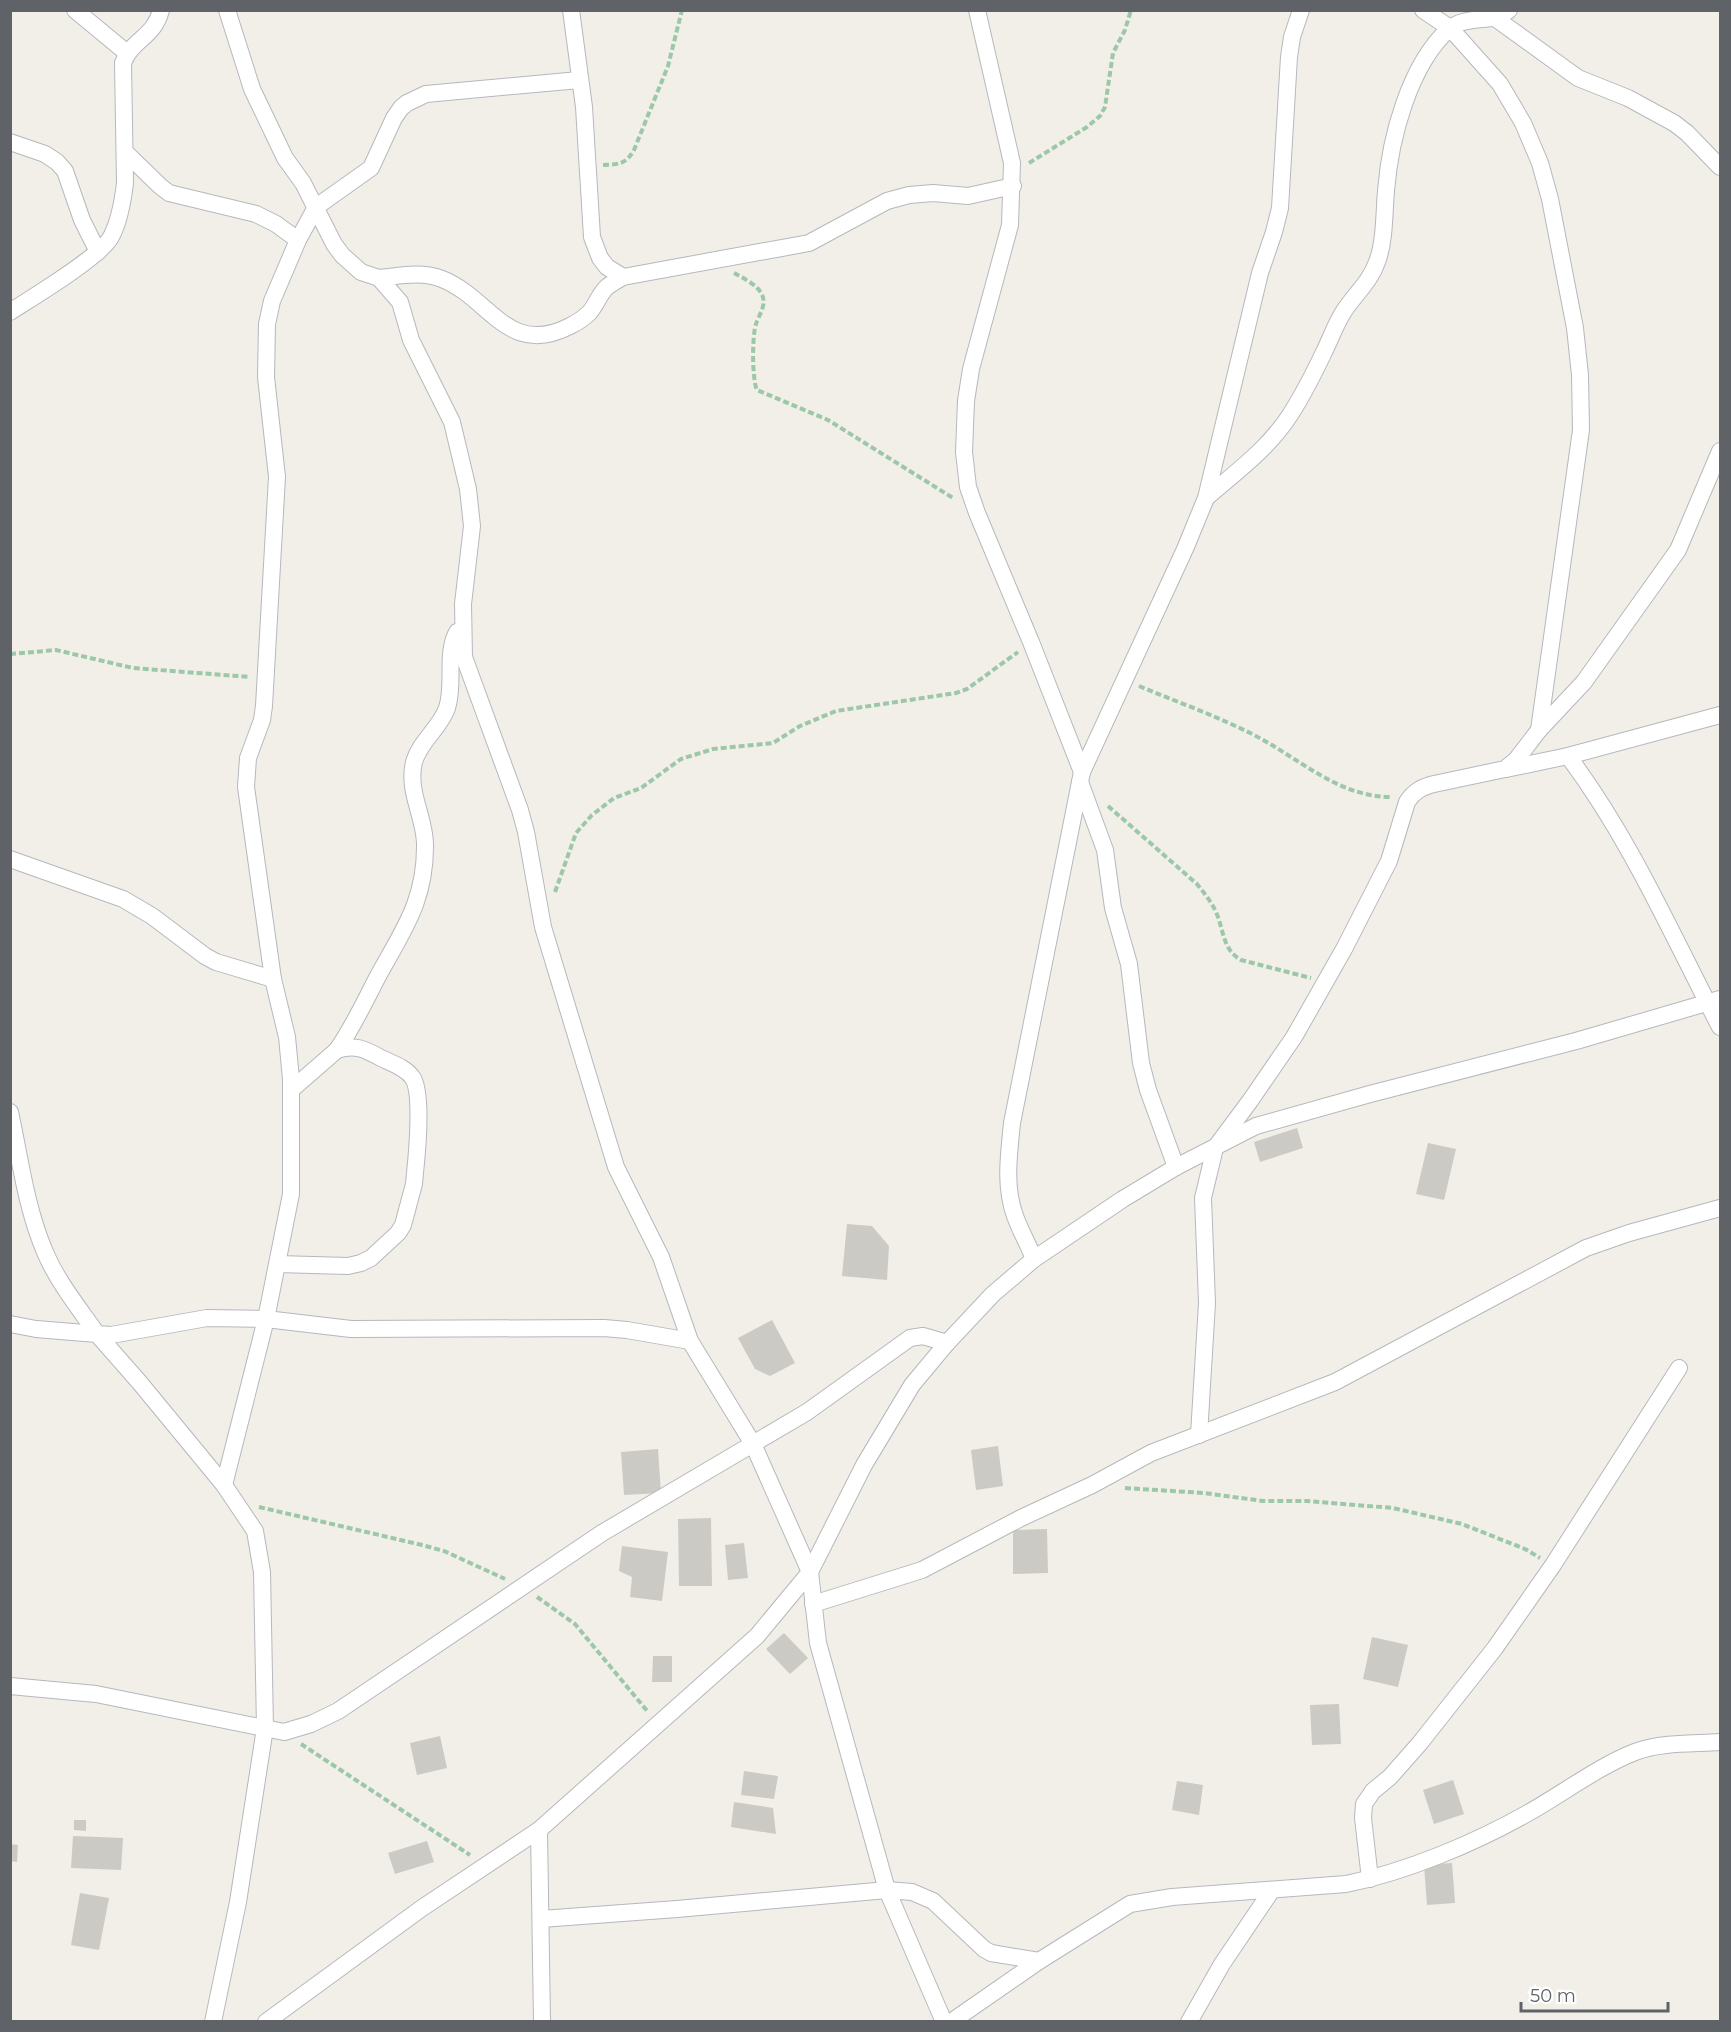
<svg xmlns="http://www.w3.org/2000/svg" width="1731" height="2032" font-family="Montserrat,sans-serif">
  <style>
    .building { fill: #cccac5 }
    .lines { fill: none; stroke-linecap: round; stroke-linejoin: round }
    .street-casing { stroke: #b5b8bc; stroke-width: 18 }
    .path { stroke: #9cc7a9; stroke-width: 4; stroke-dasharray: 6 3; stroke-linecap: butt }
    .street { stroke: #fff; stroke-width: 16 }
  </style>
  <rect width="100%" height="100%" fill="#f1efe8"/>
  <g class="building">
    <path d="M 1297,1128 L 1303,1148 L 1260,1162 L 1254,1142 Z"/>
    <path d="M 1428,1143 L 1456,1149 L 1444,1200 L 1416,1194 Z"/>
    <path d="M 847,1224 L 872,1226 L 889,1246 L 887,1280 L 842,1276 Z"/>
    <path d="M 772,1320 L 795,1363 L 770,1376 L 755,1369 L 738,1338 Z"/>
    <path d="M 998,1446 L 1003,1486 L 976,1490 L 971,1450 Z"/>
    <path d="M 658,1449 L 661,1493 L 624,1495 L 621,1452 Z"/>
    <path d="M 711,1518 L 712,1586 L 679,1586 L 678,1519 Z"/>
    <path d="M 1047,1529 L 1048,1573 L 1013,1574 L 1013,1530 Z"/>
    <path d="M 744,1543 L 748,1578 L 728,1580 L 725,1545 Z"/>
    <path d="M 622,1546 L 668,1552 L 662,1601 L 630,1597 L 632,1577 L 619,1571 Z"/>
    <path d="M 784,1633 L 808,1658 L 790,1674 L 766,1649 Z"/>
    <path d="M 1372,1637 L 1408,1645 L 1398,1687 L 1363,1679 Z"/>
    <path d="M 653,1656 L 672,1656 L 672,1682 L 652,1682 Z"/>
    <path d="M 1339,1704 L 1341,1744 L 1312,1745 L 1310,1705 Z"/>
    <path d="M 440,1736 L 447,1768 L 417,1775 L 410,1743 Z"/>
    <path d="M 744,1771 L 778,1776 L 774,1799 L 741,1795 Z"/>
    <path d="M 1453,1780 L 1464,1814 L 1434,1824 L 1423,1790 Z"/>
    <path d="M 1177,1781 L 1203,1785 L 1199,1815 L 1172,1810 Z"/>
    <path d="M 734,1802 L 773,1808 L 776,1834 L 731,1827 Z"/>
    <path d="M 74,1820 L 86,1820 L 86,1831 L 74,1830 Z"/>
    <path d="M 73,1836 L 123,1838 L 121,1870 L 71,1868 Z"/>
    <path d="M 427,1841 L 434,1862 L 395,1874 L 388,1853 Z"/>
    <path d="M 10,1844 L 18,1845 L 17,1862 L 10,1861 Z"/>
    <path d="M 1452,1863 L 1455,1903 L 1427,1905 L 1424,1865 Z"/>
    <path d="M 80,1893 L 109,1898 L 99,1950 L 71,1945 Z"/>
  </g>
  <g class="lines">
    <defs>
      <g id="street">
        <path d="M 75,10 L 127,53"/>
        <path d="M 227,10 L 252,89 L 285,158 L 303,183 L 334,244 L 342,255 L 361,272 L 379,278 L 400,302 L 411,340 L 452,422 L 468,489 L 472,526 L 463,604 L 464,657 L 520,810 L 526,832 L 543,927 L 616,1167 L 661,1257 L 690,1341 L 753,1444 L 810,1572 L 818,1643 L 887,1890 L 944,2022"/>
        <path d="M 571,10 L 584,107 L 592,237 L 600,258 L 607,267 L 623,277"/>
        <path d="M 977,10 L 1012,163 L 1010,225 L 971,369 L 966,401 L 964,452 L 968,487 L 977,513 L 1031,642 L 1082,772"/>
        <path d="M 1495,18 L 1578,78 L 1628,98 L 1674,123 L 1687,133 L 1720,167"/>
        <path d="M 10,142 L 45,154 L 57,162 L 65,171 L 82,220 L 98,252"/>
        <path d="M 125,152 L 160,186 L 169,193 L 256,214 L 276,224 L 298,240"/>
        <path d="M 379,278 C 400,276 421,271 442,279 C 490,298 508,358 570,326 C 576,323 584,318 589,313 C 596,306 599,294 607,287 C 612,283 618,280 623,277 L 809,243 L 887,201 L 909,195 L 933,193 L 968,196 L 1013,186"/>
        <path d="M 10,312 C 33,297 100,257 111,237 C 119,222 123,200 125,183 L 123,63 C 132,39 154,38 161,10"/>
        <path d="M 1206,498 C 1236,472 1269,448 1290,415 C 1303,395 1314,373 1324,352 C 1331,338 1336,323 1344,311 C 1355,294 1370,282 1377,262 C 1385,241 1384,213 1386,191 C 1390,139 1409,65 1449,29 C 1461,19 1478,20 1492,18 C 1498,17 1504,13 1509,10"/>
        <path d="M 1539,730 L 1584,682 L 1678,550 L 1720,451"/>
        <path d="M 1568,756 C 1631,840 1672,935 1720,1027"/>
        <path d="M 1506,769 L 1568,756 L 1720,715"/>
        <path d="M 1080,782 L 1105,850 L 1113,908 L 1129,964 L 1141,1063 L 1148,1090 L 1176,1167"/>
        <path d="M 10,859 L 123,899 L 152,916 L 205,956 L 216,962 L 273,979"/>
        <path d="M 337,1050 C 353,1027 364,1003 377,978 C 403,930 426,901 425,843 C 424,815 407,791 414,762 C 420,741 440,728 447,708 C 455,684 445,654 457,632"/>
        <path d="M 10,1112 C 20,1158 26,1208 45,1252 C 57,1281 79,1308 97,1334 L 111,1335 L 207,1318 L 266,1319 L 351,1329 L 604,1328 L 627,1330 L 690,1341"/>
        <path d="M 1034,1259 C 1028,1244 1020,1230 1015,1216 C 1004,1186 1009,1154 1012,1123 L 1082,772 L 1185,549 L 1206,498 L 1260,273 L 1274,232 L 1280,208 L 1289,57 L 1292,37 L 1301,10"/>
        <path d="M 277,1264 L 348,1266 L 361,1263 L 371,1258 L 398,1233 L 403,1225 L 414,1184 L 415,1173 C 417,1154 423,1090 412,1077 C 405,1067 391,1063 381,1058 C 365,1049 355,1044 337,1050 L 291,1090"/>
        <path d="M 10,1324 L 36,1329 L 97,1334 L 140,1383 L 224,1485 L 255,1531 L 262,1572 L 265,1728 L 238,1902 L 213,2022"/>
        <path d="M 1199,1435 L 1207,1303 L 1203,1198 L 1215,1148 L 1250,1101 L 1294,1037 L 1344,949 L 1389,861 L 1407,802 C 1414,791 1422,787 1434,784 L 1505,769 L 1516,760 L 1539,730 L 1581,430 L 1580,375 L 1575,328 L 1550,199 L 1540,163 L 1523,123 L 1500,84 L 1450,28 L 1423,10"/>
        <path d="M 224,1485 L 266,1319 L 291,1194 L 291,1079 L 287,1037 L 273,979 L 246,787 L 248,758 L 262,720 L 264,706 L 277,477 L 266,377 L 267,324 L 272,301 L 298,240 L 316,207 L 371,168 L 394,118 L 401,108 L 407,103 L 426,94 L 579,80"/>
        <path d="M 813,1604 L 922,1570 L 1021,1518 L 1092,1485 L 1151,1453 L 1335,1382 L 1586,1248 L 1629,1233 L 1720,1208"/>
        <path d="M 10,1686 L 96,1694 L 284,1732 L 311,1724 L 338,1711 L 602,1533 L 807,1412 L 910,1338 L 923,1336 L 947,1343"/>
        <path d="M 539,1830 L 542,2022"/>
        <path d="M 1370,1879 L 1363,1818 L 1364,1804 L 1373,1791 L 1390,1777 L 1420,1743 L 1495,1648 L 1553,1565 L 1679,1368"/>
        <path d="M 541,1919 L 677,1909 L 887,1890 L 912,1892 L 933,1901 L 984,1949 L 991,1953 L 1039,1961"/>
        <path d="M 266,2022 L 422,1908 L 539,1830 L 757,1636 L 810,1572 L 864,1465 L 912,1385 L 947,1343 L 993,1294 L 1034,1259 L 1123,1199 L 1176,1167 L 1256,1126 L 1370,1094 L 1576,1041 L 1720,999"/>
        <path d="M 951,2022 L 1039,1961 L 1130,1904 L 1172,1897 L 1346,1884 C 1406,1872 1475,1843 1528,1813 C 1562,1794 1599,1766 1635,1752 C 1661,1742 1693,1744 1720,1742"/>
        <path d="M 1189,2022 L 1222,1964 L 1272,1890"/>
      </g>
    </defs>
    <use href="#street" class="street-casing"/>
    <g class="path">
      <path d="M 1029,163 L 1087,127 L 1100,116 L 1105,107 L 1113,53 L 1125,30 L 1131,10"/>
      <path d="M 603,165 C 619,164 625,165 634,150 L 668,66 L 682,10"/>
      <path d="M 734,273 C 743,278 757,285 761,293 C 768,304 759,314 756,324 C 752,335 752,380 757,390 L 828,420 L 953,498"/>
      <path d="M 10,654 L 56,650 L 133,668 L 250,677"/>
      <path d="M 1139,686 C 1177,702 1217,716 1254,735 C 1299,758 1338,797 1391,797"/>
      <path d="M 1108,806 L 1197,884 C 1204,893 1211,901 1216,912 C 1224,930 1222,949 1241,960 L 1311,978"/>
      <path d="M 555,892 L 576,833 L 592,815 L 614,798 L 641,788 L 681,759 L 713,749 L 773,743 L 800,726 L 836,711 L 956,693 L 967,689 L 1018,652"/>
      <path d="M 1125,1488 L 1204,1493 L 1263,1501 L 1307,1501 L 1393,1508 L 1462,1524 L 1525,1549 L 1540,1558"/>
      <path d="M 259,1507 L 422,1545 L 444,1551 L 505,1579"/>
      <path d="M 537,1597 L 575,1624 L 648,1712"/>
      <path d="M 301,1744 L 470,1855"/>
    </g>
    <use href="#street" class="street"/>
  </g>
  <rect width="1731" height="2032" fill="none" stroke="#5f6368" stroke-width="24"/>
  <path d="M1521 2002v9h147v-9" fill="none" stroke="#5f6368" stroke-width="3"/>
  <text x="1530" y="2002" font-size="18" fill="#5f6368" stroke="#ffffff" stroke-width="4.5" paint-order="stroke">50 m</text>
</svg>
